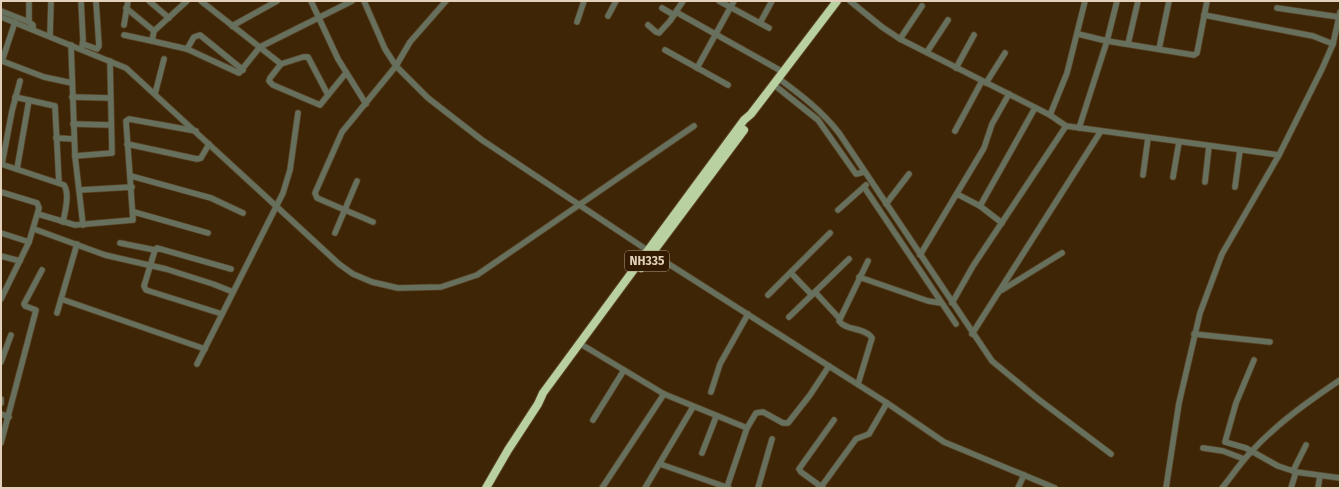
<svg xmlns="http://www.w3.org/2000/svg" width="1341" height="489" font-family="'Fira Sans',sans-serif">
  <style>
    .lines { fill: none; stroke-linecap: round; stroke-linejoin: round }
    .minor-casing { stroke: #584123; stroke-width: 7 }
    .highway-casing { stroke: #584123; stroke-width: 10 }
    .minor { stroke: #67705d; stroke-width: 5.5 }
    .highway { stroke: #b9d1a0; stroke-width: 8 }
    .labels { text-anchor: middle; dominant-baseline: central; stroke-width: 3; stroke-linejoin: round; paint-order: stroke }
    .shield { fill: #321b00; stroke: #af9a84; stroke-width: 1 }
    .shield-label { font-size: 12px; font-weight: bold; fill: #e4d1bc }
  </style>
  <rect width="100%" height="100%" fill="#3d2506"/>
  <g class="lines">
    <defs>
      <g id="minor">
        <path d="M 29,1 L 29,22"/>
        <path d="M 81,1 L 83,40 L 82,47"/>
        <path d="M 149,1 L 169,18"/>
        <path d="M 201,1 L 281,64 L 270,78 L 269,81 L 273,85 L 320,105 L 346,73"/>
        <path d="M 311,1 L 338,59 L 366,104"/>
        <path d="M 364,1 L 385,49 L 396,66 L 428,98 L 482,140 L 653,254 L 887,403 L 944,442 L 1055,488"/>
        <path d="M 719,1 L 769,28"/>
        <path d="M 850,1 L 882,27 L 900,39 L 1050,115 L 1066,126 L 1279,155"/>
        <path d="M 126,8 L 154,31"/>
        <path d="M 662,8 L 674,15"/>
        <path d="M 1277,8 L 1339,17"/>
        <path d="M 1,11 L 29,22 L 33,25 L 33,29"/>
        <path d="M 676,12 L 783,72"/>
        <path d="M 1204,15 L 1313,36 L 1333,44"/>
        <path d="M 608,16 L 616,1"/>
        <path d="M 1,17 L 126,68 L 339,264 L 353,274 L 372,282 L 398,288 L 441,287 L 477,275 L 694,126"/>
        <path d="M 15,22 L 2,61 L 44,77 L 72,83"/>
        <path d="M 577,22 L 584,1"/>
        <path d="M 760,23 L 772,1"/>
        <path d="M 124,25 L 128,1"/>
        <path d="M 648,25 L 656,32 L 659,33 L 670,21 L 683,1"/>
        <path d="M 232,26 L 277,1"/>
        <path d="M 1078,34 L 1107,41 L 1194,55 L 1197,53 L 1207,1"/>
        <path d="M 124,35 L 152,41 L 154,31 L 187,1"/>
        <path d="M 50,36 L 51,1"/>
        <path d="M 900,39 L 922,6"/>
        <path d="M 152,41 L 187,49 L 239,73 L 260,47 L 352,1"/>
        <path d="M 83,44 L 97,49 L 99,46 L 96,1"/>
        <path d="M 1128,44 L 1138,1"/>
        <path d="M 71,45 L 75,156 L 83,225"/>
        <path d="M 187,49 L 194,37 L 200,35 L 243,70"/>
        <path d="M 1159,49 L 1169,1"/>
        <path d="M 665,50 L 728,85"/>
        <path d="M 927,52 L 948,20"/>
        <path d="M 281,64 L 303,57 L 308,57 L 328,95"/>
        <path d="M 697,68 L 734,1"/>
        <path d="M 956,68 L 974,35"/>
        <path d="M 778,78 C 801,95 821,110 839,133 L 992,361 L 1038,399 L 1111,454"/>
        <path d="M 986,83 L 1005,53"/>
        <path d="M 773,84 L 818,120 L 856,174 L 864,172"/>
        <path d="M 155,94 L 164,59"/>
        <path d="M 15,97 L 55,106 L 59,183"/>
        <path d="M 72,97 L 110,98"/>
        <path d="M 1050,115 L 1067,73 L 1085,1"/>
        <path d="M 73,124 L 111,125"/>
        <path d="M 1079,128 L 1107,41 L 1117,1"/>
        <path d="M 955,131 L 982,81"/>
        <path d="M 56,138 L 74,139"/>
        <path d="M 127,144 L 197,159 L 201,158 L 209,144"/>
        <path d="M 75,156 L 112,153 L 110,61"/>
        <path d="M 1,164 L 64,185 C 70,194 65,212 63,222"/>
        <path d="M 2,164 L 12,111 L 20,81"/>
        <path d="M 17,169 L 29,100"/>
        <path d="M 1143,175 L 1148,138"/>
        <path d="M 131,176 L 211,198 L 243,213"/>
        <path d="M 1173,177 L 1179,142"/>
        <path d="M 1205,182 L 1209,146"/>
        <path d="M 864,187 L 956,324"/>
        <path d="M 1235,187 L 1240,150"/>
        <path d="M 80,190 L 132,187"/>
        <path d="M 1,192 L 37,203 L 39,208 L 29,242 L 1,299"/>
        <path d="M 957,194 L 980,206 L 1002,223"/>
        <path d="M 886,204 L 909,174"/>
        <path d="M 980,206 L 1035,108"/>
        <path d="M 838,210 L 866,185"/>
        <path d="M 134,212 L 208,233"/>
        <path d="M 38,214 L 75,225 L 133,220 L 126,121 L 129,119 L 196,131"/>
        <path d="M 373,222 L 317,198 L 315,193 L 342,132 L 396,66 L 410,42 L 446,1"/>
        <path d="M 34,229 L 105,255 L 166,269 L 213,284 L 233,292"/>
        <path d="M 1,233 L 29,242"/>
        <path d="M 335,233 L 357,181"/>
        <path d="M 120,243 L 155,250"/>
        <path d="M 920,255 L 984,148 L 992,124 L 1009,94"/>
        <path d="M 1,256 L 20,261"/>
        <path d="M 791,273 L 812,295"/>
        <path d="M 859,277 L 928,301 L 941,303"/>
        <path d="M 1002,290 L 1062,253"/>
        <path d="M 815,292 L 839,318"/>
        <path d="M 768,295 L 830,233"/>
        <path d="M 61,299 L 205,349"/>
        <path d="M 952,303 L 973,266 L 1066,126"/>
        <path d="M 57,313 L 77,244"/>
        <path d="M 222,314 L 146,290 L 144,286 L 155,250 L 157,248 L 231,269"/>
        <path d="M 789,317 L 849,259"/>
        <path d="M 972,334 L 1101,131"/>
        <path d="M 1194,334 L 1270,342"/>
        <path d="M 584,346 L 664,394"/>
        <path d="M 1254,360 L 1236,403 L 1225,442 L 1246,448 L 1278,466 L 1296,472 L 1340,478"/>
        <path d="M 1,362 L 11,335"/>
        <path d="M 197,364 L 283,193 L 290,170 L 298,113"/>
        <path d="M 858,384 L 872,338 C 865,327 846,331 839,321 L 868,261"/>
        <path d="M 711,392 L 720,364 L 748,314"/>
        <path d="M 1,399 L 1,403"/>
        <path d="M 1,414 L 9,417"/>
        <path d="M 593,420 L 624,370"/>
        <path d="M 1,443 L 36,310 L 25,306 L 24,304 L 42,270"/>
        <path d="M 1203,448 L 1223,451 L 1244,459"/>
        <path d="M 702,453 L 716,417"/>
        <path d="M 660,464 L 729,488"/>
        <path d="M 1293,471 L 1306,445"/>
        <path d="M 727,487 L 747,428 L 756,413 L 763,412 L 783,423 L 788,423 L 810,395 L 829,366"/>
        <path d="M 821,487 L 856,439 L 869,434 L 887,403"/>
        <path d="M 602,488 L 664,394 L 747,428"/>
        <path d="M 645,488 L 693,407"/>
        <path d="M 758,488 L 772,439"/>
        <path d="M 823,488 L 801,472 L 799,469 L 834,420"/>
        <path d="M 1018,488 L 1024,475"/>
        <path d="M 1166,488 L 1179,403 L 1200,313 L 1222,254 L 1279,155 L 1322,69 L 1333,44 L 1340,12"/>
        <path d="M 1222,488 C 1232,476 1240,463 1251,452 C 1276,424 1309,401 1340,380"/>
        <path d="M 1291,488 L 1296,472"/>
        <path d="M 1318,488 L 1320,476"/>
      </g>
      <g id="highway">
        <path d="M 641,268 L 744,130"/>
        <path d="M 486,488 L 508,450 L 538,404 L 543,393 L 744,120 L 751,114 L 837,1"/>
      </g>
    </defs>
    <use href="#minor" class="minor-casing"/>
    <use href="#highway" class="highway-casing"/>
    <use href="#minor" class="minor"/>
    <use href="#highway" class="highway"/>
  </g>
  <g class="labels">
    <rect class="shield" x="625" y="251" width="44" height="20" rx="3"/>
    <g class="shield-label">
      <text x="647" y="261">NH335</text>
    </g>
  </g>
  <rect width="1341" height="489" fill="none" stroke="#e4d1bc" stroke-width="4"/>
</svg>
